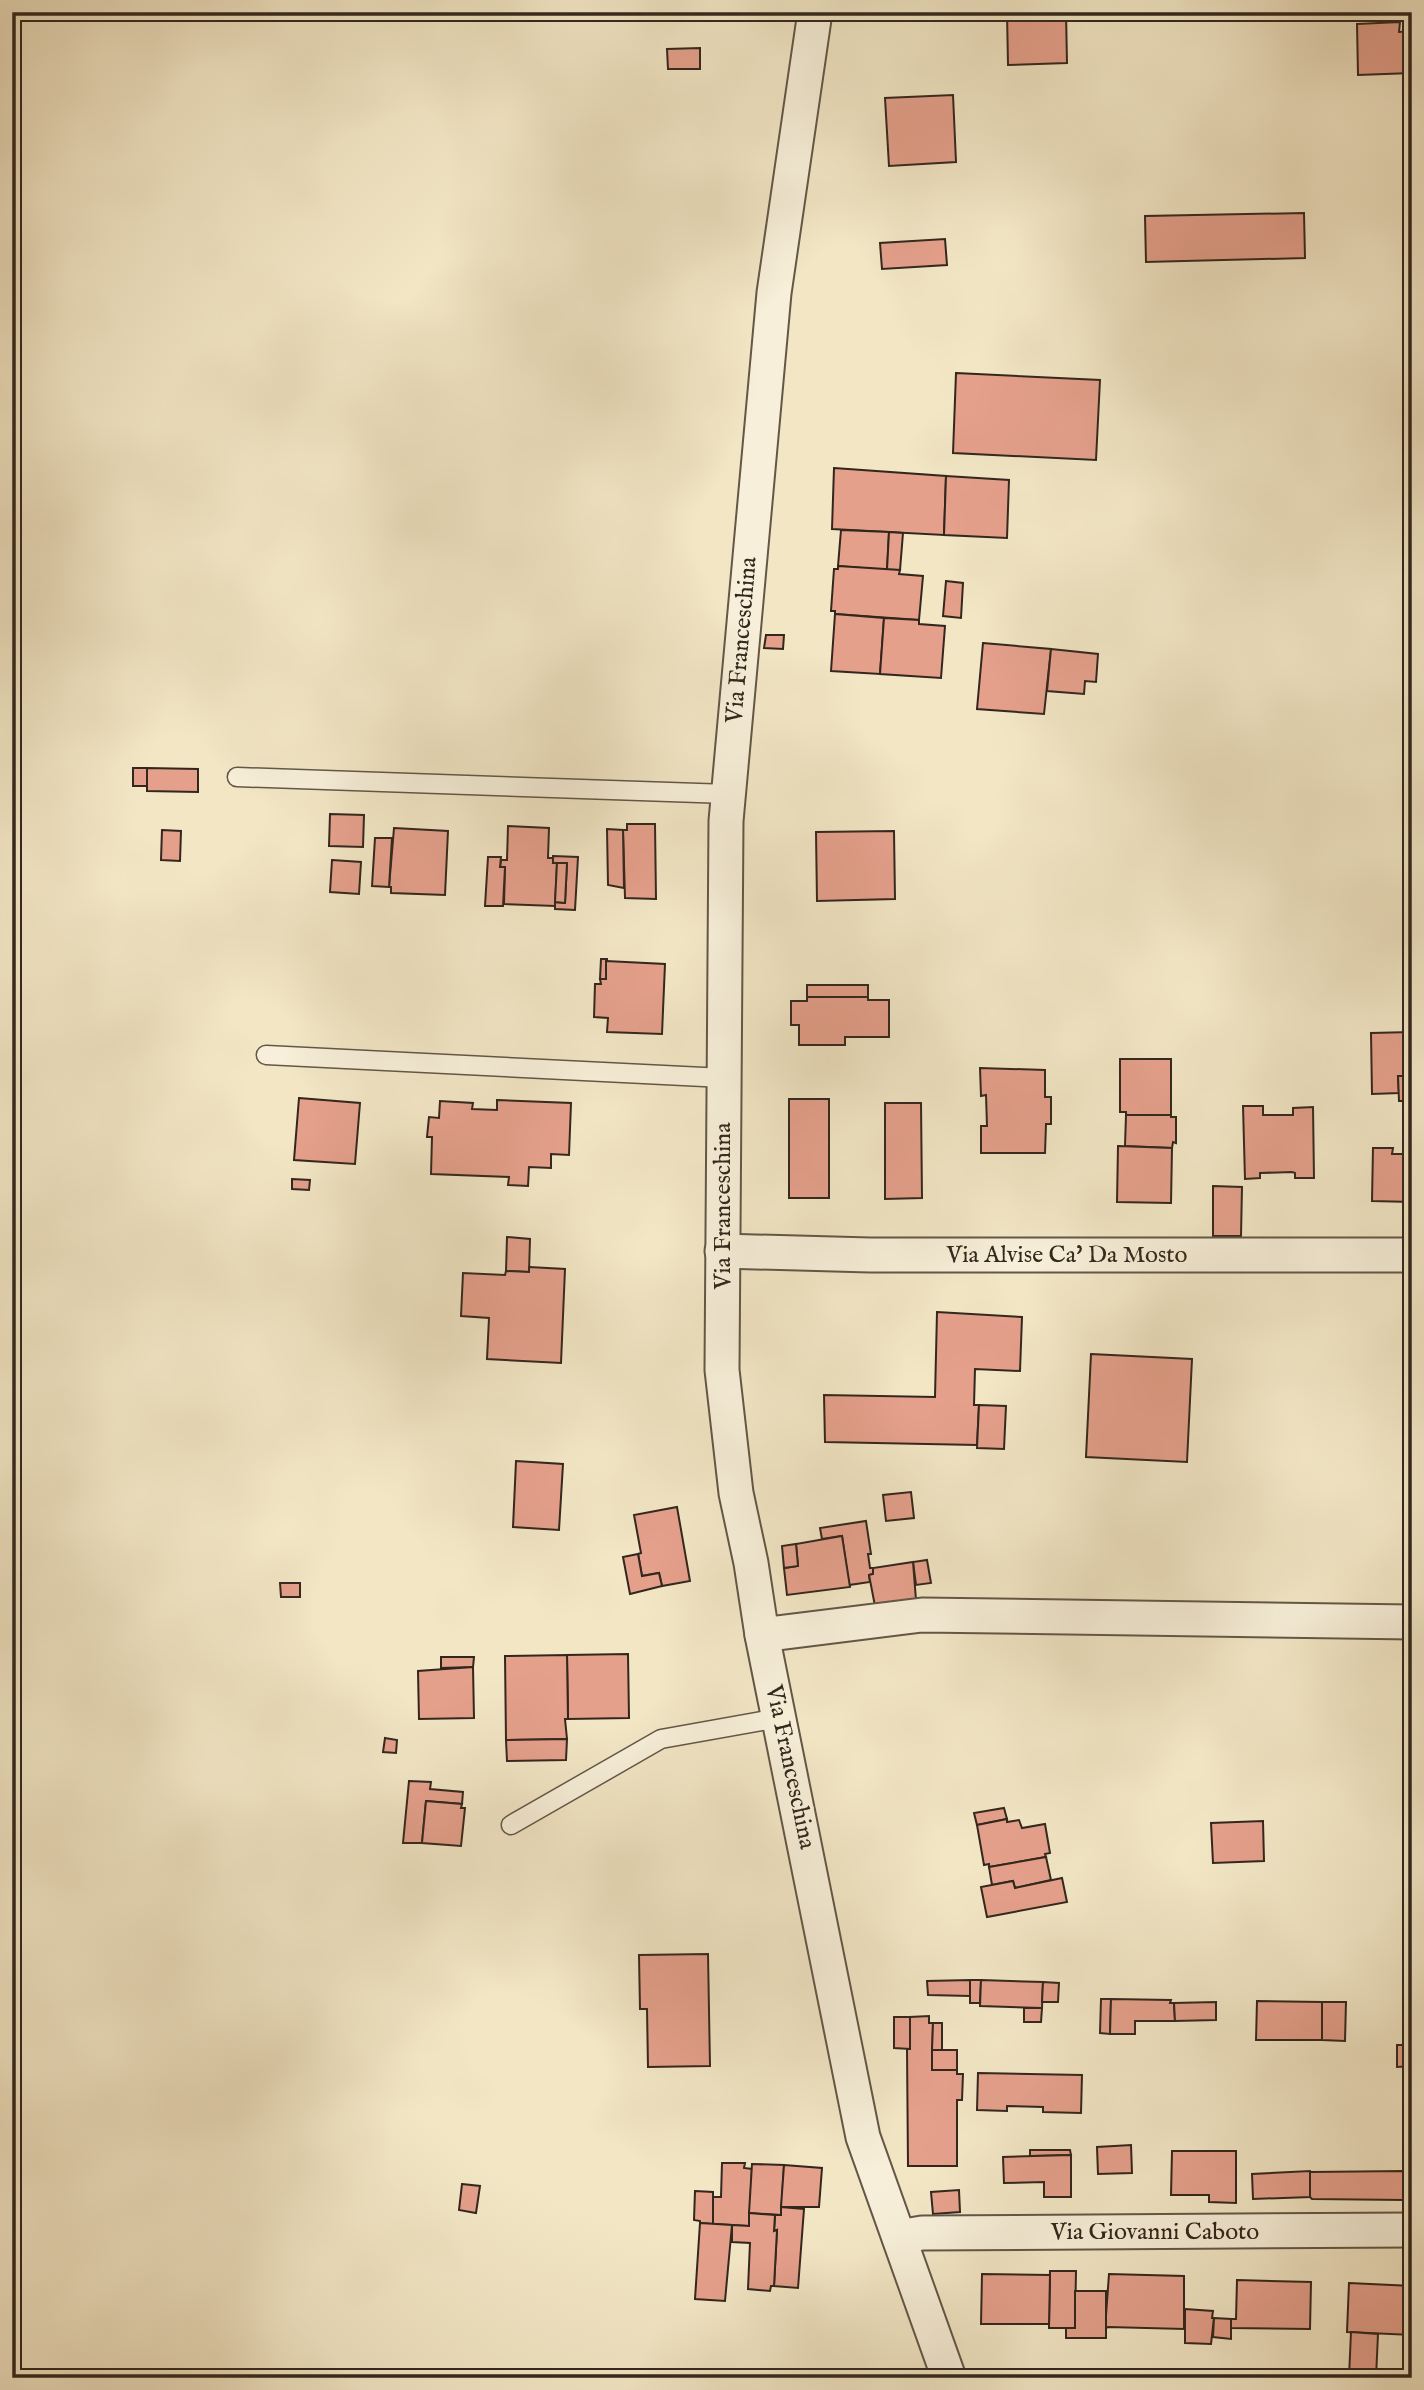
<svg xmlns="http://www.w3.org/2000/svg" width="1424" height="2390" font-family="'IM FELL English',serif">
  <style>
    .building { fill: #e5a08c; stroke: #33271d; stroke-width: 2 }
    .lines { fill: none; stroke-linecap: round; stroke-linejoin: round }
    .lane-casing { stroke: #635747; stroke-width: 21 }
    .street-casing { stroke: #635747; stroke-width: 37 }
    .lane { stroke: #f7efd9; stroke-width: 18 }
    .street { stroke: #f7efd9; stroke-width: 33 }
    .labels { text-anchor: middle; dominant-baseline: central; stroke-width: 7; stroke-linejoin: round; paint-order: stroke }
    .street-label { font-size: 24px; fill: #33271d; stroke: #f7efd9 }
  </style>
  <rect width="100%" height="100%" fill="#f2e6c5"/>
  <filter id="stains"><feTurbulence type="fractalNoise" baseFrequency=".00286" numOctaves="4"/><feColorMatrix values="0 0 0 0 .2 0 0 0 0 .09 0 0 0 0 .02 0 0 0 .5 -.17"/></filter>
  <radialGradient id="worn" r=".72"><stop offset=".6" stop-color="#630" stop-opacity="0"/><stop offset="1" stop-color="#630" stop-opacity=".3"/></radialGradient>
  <g class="building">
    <path d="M 1007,12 L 1066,12 L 1067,63 L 1008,65 Z"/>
    <path d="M 1400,22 L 1399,32 L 1412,31 L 1412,73 L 1358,75 L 1357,24 Z"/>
    <path d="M 700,48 L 700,69 L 668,69 L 667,49 Z"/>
    <path d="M 953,95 L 956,162 L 889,166 L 885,98 Z"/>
    <path d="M 1304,213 L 1305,258 L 1146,262 L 1145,216 Z"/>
    <path d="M 945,239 L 947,265 L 882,269 L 880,243 Z"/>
    <path d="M 956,373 L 1100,380 L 1096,460 L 953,453 Z"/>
    <path d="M 834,468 L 946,476 L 944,535 L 832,529 Z"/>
    <path d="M 946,476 L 1009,480 L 1007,538 L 944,535 Z"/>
    <path d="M 841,530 L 889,532 L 887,570 L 838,566 Z"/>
    <path d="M 889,532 L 903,533 L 900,570 L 887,570 Z"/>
    <path d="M 838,566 L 900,570 L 899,574 L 923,576 L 919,620 L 835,614 L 835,611 L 831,611 L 834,569 L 838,569 Z"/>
    <path d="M 946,581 L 963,583 L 961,618 L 943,616 Z"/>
    <path d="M 835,614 L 884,618 L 880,674 L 831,671 Z"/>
    <path d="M 884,618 L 919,620 L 919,624 L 945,626 L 941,678 L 880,674 Z"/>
    <path d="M 766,635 L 784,635 L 783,649 L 764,648 Z"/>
    <path d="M 983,643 L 1051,649 L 1044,714 L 977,709 Z"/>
    <path d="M 1051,649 L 1098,654 L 1096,682 L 1085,681 L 1084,694 L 1047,691 Z"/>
    <path d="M 133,768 L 147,768 L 148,786 L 133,786 Z"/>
    <path d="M 147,768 L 198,769 L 198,792 L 147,791 Z"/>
    <path d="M 330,814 L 364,815 L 363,847 L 329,846 Z"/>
    <path d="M 627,824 L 655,824 L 656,899 L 625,898 L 623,830 L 627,830 Z"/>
    <path d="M 508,826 L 549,828 L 548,858 L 554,858 L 553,863 L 557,863 L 555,906 L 504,904 L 505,867 L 500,867 L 501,860 L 507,860 Z"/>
    <path d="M 394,828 L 448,831 L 445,895 L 391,893 L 391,887 L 389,887 Z"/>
    <path d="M 607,829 L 623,830 L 624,888 L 608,885 Z"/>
    <path d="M 162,830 L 181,831 L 180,861 L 161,860 Z"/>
    <path d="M 894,831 L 895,899 L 817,901 L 816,832 Z"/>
    <path d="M 375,838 L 392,838 L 389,887 L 372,886 Z"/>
    <path d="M 553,856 L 578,857 L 575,910 L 555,909 L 555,902 L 565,903 L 567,863 L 553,863 Z"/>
    <path d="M 488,857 L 501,857 L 500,867 L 505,867 L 503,906 L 485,906 Z"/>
    <path d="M 332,860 L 361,862 L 359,894 L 330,892 Z"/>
    <path d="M 557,863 L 567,863 L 565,903 L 555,902 Z"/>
    <path d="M 601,959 L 607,959 L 606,979 L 600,979 Z"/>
    <path d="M 606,961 L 665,964 L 662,1034 L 607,1032 L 608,1018 L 594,1017 L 595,984 L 601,984 L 600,979 L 606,979 Z"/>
    <rect x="807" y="985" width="61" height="12"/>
    <path d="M 807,997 L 868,997 L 868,1000 L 889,1000 L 889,1037 L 845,1037 L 845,1045 L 799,1045 L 799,1025 L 791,1025 L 791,1001 L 807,1001 Z"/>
    <path d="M 1412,1032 L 1412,1076 L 1398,1076 L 1399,1093 L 1372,1094 L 1371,1033 Z"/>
    <path d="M 1120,1059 L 1171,1059 L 1171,1115 L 1126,1115 L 1126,1112 L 1120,1112 Z"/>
    <path d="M 980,1068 L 1045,1070 L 1045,1097 L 1051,1097 L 1051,1124 L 1046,1124 L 1045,1153 L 981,1153 L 981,1126 L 987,1126 L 986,1095 L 981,1096 Z"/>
    <path d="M 1398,1076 L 1412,1076 L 1412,1101 L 1399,1101 Z"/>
    <path d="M 299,1098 L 360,1103 L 355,1164 L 294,1160 Z"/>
    <rect x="789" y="1099" width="40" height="99"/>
    <path d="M 497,1100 L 571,1103 L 569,1155 L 551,1154 L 551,1168 L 529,1167 L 528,1186 L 508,1185 L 509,1177 L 431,1174 L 432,1137 L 427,1137 L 429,1117 L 439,1118 L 440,1101 L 473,1103 L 472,1109 L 497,1110 Z"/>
    <path d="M 885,1103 L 921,1103 L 922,1198 L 885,1199 Z"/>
    <path d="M 1243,1106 L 1263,1106 L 1263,1115 L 1293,1115 L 1293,1108 L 1313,1107 L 1314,1178 L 1295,1178 L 1295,1173 L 1292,1172 L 1260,1173 L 1260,1178 L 1245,1179 Z"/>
    <path d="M 1126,1115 L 1171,1115 L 1171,1117 L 1176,1117 L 1176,1143 L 1173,1142 L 1172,1148 L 1125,1146 Z"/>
    <path d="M 1118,1146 L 1172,1148 L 1171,1203 L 1117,1202 Z"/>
    <path d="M 1373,1148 L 1393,1148 L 1392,1154 L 1412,1154 L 1412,1202 L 1372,1201 Z"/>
    <path d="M 292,1179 L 310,1180 L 309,1190 L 292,1189 Z"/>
    <path d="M 1213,1186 L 1242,1187 L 1241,1236 L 1213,1236 Z"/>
    <path d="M 507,1237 L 530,1239 L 529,1272 L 506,1271 Z"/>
    <path d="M 529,1267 L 565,1269 L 561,1363 L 487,1359 L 489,1318 L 461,1316 L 463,1273 L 505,1275 L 506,1271 L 529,1272 Z"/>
    <path d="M 937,1312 L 1022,1317 L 1020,1371 L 975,1369 L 974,1405 L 979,1405 L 977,1445 L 825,1442 L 824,1395 L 935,1397 Z"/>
    <path d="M 1091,1354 L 1192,1359 L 1187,1462 L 1086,1457 Z"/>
    <path d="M 979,1405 L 1006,1406 L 1004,1449 L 977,1448 Z"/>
    <path d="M 516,1461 L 563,1464 L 559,1530 L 513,1527 Z"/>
    <path d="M 911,1492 L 914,1518 L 886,1521 L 883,1495 Z"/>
    <path d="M 677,1507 L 690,1581 L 662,1586 L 659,1573 L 642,1576 L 638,1554 L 641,1553 L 634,1515 Z"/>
    <path d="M 866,1521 L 871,1554 L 868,1554 L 870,1568 L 873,1568 L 873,1574 L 869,1575 L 870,1582 L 849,1585 L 842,1536 L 822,1539 L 820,1528 Z"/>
    <path d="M 842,1536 L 850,1587 L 787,1595 L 784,1568 L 798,1566 L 796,1544 Z"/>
    <path d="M 796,1544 L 798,1566 L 784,1568 L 782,1546 Z"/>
    <path d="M 638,1554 L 642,1576 L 659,1573 L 662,1586 L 630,1594 L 623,1557 Z"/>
    <path d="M 927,1560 L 931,1583 L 916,1585 L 913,1562 Z"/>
    <path d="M 913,1562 L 916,1600 L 875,1606 L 869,1575 L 873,1574 L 873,1568 Z"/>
    <path d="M 280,1583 L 300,1583 L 300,1597 L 281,1597 Z"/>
    <path d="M 628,1654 L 629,1718 L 568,1719 L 567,1655 Z"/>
    <path d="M 567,1655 L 568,1719 L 565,1719 L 567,1739 L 506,1740 L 505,1656 Z"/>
    <path d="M 441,1657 L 474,1657 L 473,1667 L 441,1668 Z"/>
    <path d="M 473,1667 L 474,1718 L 419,1719 L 418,1671 Z"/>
    <path d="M 385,1738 L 397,1740 L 396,1753 L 383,1752 Z"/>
    <path d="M 567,1739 L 566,1760 L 507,1761 L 506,1740 Z"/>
    <path d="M 409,1781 L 431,1782 L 430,1789 L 463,1792 L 462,1804 L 426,1801 L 422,1843 L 403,1843 Z"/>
    <path d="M 426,1801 L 462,1804 L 461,1808 L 465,1808 L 461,1846 L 422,1843 Z"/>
    <path d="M 1004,1808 L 1007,1819 L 977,1825 L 974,1813 Z"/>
    <path d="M 1007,1819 L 1007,1822 L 1019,1820 L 1022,1828 L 1045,1824 L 1050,1853 L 1045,1854 L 1046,1857 L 989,1867 L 989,1864 L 984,1865 L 977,1825 Z"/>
    <path d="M 1263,1821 L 1264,1861 L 1213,1863 L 1211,1823 Z"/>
    <path d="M 1046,1857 L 1051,1880 L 1015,1888 L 1013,1881 L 992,1885 L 989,1867 Z"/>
    <path d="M 1062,1878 L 1067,1902 L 987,1917 L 981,1887 L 1013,1881 L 1015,1888 Z"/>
    <path d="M 708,1954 L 710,2066 L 648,2067 L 647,2009 L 640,2009 L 639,1955 Z"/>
    <path d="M 970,1980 L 970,1996 L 928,1995 L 927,1981 Z"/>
    <path d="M 970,1980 L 981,1980 L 980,2003 L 970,2003 Z"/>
    <path d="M 981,1980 L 1043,1982 L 1042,2008 L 980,2006 Z"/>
    <path d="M 1043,1982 L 1059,1983 L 1058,2002 L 1042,2002 Z"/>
    <path d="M 1101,1999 L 1111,1999 L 1110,2034 L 1100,2033 Z"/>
    <path d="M 1111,1999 L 1171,2000 L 1170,2003 L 1174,2003 L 1175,2021 L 1135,2021 L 1135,2034 L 1110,2034 Z"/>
    <path d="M 1257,2001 L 1322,2002 L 1322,2040 L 1256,2040 Z"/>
    <path d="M 1216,2002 L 1216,2020 L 1175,2021 L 1174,2003 Z"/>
    <path d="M 1322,2002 L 1346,2002 L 1345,2041 L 1322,2040 Z"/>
    <path d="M 1024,2008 L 1042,2008 L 1041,2022 L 1024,2022 Z"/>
    <path d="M 929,2016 L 929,2023 L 933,2023 L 932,2070 L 957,2070 L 957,2074 L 963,2074 L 962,2100 L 957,2100 L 957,2166 L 908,2166 L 907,2049 L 910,2049 L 910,2017 Z"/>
    <path d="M 894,2017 L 910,2017 L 910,2049 L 894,2048 Z"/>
    <path d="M 933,2023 L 942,2023 L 942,2050 L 932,2050 Z"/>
    <path d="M 1408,2025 L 1412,2025 L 1412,2066 L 1397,2067 L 1397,2045 L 1408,2045 Z"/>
    <rect x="932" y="2050" width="25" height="20"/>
    <path d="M 978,2073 L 1082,2075 L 1081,2113 L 1043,2112 L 1043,2107 L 1007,2106 L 1007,2111 L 977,2110 Z"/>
    <path d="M 1131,2145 L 1132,2173 L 1098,2174 L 1097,2147 Z"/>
    <path d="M 1030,2150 L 1070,2150 L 1071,2155 L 1030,2156 Z"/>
    <path d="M 1172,2151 L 1236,2151 L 1236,2203 L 1209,2202 L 1209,2195 L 1171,2195 Z"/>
    <path d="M 1071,2155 L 1071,2197 L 1044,2197 L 1044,2182 L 1004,2183 L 1003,2157 Z"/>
    <path d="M 722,2163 L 745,2163 L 744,2168 L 752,2169 L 749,2226 L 713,2224 L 713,2197 L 721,2197 Z"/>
    <path d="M 752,2164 L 784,2165 L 781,2215 L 749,2213 Z"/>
    <path d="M 784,2165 L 822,2168 L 819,2207 L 781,2207 Z"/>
    <path d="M 1310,2171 L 1310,2197 L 1253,2199 L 1252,2174 Z"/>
    <path d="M 1404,2171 L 1404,2200 L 1312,2199 L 1310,2197 L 1310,2172 Z"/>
    <path d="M 462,2184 L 480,2186 L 476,2213 L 459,2210 Z"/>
    <path d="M 959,2190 L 960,2212 L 933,2214 L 931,2192 Z"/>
    <path d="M 695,2191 L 713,2192 L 713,2224 L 700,2223 L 700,2221 L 694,2220 Z"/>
    <path d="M 781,2207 L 804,2209 L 798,2288 L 774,2286 L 777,2230 L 774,2231 L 775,2215 L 781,2215 Z"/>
    <path d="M 749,2213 L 775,2215 L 774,2231 L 777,2230 L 774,2286 L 771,2286 L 770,2291 L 748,2289 L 750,2243 L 732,2242 L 732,2225 L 749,2226 Z"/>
    <path d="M 700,2223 L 732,2225 L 725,2301 L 695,2299 Z"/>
    <path d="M 1050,2271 L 1076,2271 L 1075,2328 L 1049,2328 Z"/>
    <path d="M 982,2274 L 1050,2275 L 1049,2324 L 981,2324 Z"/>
    <path d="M 1109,2274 L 1184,2276 L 1184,2329 L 1108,2327 L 1105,2329 Z"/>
    <path d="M 1237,2280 L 1311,2282 L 1310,2329 L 1231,2328 L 1231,2319 L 1236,2319 Z"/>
    <path d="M 1349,2283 L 1412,2286 L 1412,2335 L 1347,2332 Z"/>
    <path d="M 1075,2291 L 1106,2291 L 1106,2338 L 1066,2338 L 1066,2328 L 1075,2328 Z"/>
    <path d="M 1185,2309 L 1213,2311 L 1212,2318 L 1214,2318 L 1211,2344 L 1185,2343 Z"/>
    <path d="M 1214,2318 L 1231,2319 L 1231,2339 L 1213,2337 Z"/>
    <path d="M 1351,2332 L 1378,2334 L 1376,2378 L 1349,2377 Z"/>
  </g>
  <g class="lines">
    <defs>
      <g id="lane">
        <path d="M 237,777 L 728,794"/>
        <path d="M 266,1055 L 724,1078"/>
        <path d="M 511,1825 L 661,1739 L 779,1718"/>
      </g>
      <g id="street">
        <path d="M 815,12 L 774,293 L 726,821 L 722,1370 L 736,1493 L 751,1563 L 762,1635 L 863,2137 L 949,2378"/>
        <path d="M 722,1251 L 870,1255 L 1412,1255"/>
        <path d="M 762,1635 L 922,1615 L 1412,1622"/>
        <path d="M 899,2237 L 922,2233 L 1412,2230"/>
      </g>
    </defs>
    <use href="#lane" class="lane-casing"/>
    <use href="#street" class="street-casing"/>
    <use href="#lane" class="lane"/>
    <use href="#street" class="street"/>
  </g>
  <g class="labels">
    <g class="street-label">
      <text transform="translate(742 640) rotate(-85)">Via Franceschina</text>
      <text transform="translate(723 1206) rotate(-90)">Via Franceschina</text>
      <text x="1067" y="1255">Via Alvise Ca' Da Mosto</text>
      <text transform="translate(790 1767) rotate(78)">Via Franceschina</text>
      <text x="1155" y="2232">Via Giovanni Caboto</text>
    </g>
  </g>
  <rect width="1424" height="2390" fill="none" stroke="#f2e6c5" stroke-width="42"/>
  <rect x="14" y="14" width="1396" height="2362" fill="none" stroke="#33271d" stroke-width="3.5"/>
  <rect x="21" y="21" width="1382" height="2348" fill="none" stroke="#33271d" stroke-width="2"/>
  <rect width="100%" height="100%" filter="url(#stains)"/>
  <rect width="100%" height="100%" fill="url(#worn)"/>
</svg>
